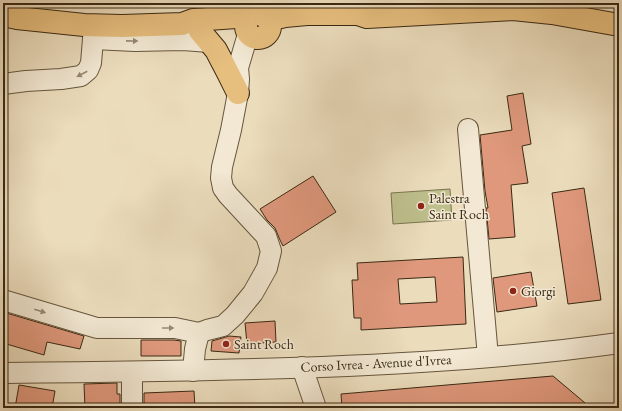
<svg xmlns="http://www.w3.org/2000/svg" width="622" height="411" font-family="'EB Garamond',serif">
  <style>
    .green { fill: #bdbf8c; stroke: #7c7450 }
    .building { fill: #df987c; stroke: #3a2913; fill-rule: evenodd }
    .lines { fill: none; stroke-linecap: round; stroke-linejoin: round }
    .minor-casing { stroke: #66563d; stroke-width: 22 }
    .major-casing { stroke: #3a2913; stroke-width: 24 }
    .minor { stroke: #f2e8d3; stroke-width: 20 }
    .major { stroke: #e6be7e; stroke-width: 22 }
    .oneway { fill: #968873 }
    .poi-dot { fill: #8f2418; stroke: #f2e8d3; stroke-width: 1.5 }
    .labels { text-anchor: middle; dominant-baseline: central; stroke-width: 3; stroke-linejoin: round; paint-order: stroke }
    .poi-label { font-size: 14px; fill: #3a2913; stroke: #f2e8d3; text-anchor: start }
    .street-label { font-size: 14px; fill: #3a2913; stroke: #f2e8d3 }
  </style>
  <rect width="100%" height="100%" fill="#ebdcbc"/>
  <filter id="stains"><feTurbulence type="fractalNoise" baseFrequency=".005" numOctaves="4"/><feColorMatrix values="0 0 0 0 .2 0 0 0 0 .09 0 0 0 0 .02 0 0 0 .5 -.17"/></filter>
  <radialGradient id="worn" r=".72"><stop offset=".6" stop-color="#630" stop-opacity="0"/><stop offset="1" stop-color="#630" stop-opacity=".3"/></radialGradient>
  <path class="green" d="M 450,189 L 452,220 L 393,224 L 391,193 Z"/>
  <g class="building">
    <path d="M 523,93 L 531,144 L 522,146 L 528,183 L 511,185 L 515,237 L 489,239 L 486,208 L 488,208 L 485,191 L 480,135 L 512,130 L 507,96 Z"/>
    <path d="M 313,176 L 336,212 L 283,246 L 280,240 L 275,228 L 267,220 L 260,209 Z"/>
    <path d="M 584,188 L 601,300 L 568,304 L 552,193 Z"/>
    <path d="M 463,257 L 466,324 L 361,330 L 361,318 L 354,318 L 352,280 L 358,280 L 357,263 ZM 435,277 L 437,302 L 400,304 L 398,279 Z"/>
    <path d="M 531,272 L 537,306 L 497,312 L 493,278 Z"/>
    <path d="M 3,312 L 84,336 L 80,349 L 47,342 L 44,355 L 3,343 Z"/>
    <path d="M 275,321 L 276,342 L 247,344 L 245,323 Z"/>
    <path d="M 229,336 L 241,337 L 239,353 L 211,351 L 212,341 Z"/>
    <path d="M 141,340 L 174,340 L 181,341 L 181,356 L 141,356 Z"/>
    <path d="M 553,376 L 591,408 L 544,408 L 542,406 L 523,408 L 342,408 L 341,394 Z"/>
    <path d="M 117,383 L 117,394 L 120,394 L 120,408 L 85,408 L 84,384 Z"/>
    <path d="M 19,385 L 55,391 L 52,408 L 15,408 Z"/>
    <path d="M 194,391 L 195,408 L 144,408 L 144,393 Z"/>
  </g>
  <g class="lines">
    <defs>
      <g id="minor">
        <path d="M 93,39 L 135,41 L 183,40 L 209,42"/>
        <path d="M 3,84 L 26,81 L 61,79 L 81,76 L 88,70 L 91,63 L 93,39"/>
        <path d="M 468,129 L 488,357"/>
        <path d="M 3,300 L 97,328 L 175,328 L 199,333"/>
        <path d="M 199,333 L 207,330 L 223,326 L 235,315 L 253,293 L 267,268 L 271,251 L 266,236 L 228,195 L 223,188 L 221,178 L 222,167 L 231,130 L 238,93 L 239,79 L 238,68 L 248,34"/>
        <path d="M 302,367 L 316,408"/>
        <path d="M 193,371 L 195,349 L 199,333"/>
        <path d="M 3,373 C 109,372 216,371 322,367 C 421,363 521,357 619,343"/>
        <path d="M 132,408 L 132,372"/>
      </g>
      <g id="major">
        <circle cx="258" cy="26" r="12"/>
        <path d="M 3,15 L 17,18 L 84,25 L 122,26 L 182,24 L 193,20 L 251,16"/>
        <path d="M 268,20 L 285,16 L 307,14 L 358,14 L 367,17 L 513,9 L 552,13 L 619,25"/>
        <path d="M 200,31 L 216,50 L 228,73 L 238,93"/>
      </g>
    </defs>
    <use href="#minor" class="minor-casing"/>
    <use href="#major" class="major-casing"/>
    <use href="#minor" class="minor"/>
    <use href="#major" class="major"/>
  </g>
  <defs><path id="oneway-solid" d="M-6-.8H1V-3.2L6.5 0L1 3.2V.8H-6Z"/></defs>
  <g class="oneway">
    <use href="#oneway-solid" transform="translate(132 41) rotate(1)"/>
    <use href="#oneway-solid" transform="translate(82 74) rotate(152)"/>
    <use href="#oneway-solid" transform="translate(40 311) rotate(17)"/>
    <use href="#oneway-solid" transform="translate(168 328)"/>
  </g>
  <g class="poi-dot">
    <circle cx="421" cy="206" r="4"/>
    <circle cx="513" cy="291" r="4"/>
    <circle cx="226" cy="344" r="4"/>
  </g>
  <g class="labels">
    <g class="poi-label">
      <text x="429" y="198">Palestra<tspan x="429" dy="16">Saint Roch</tspan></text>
      <text x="521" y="291">Giorgi</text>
      <text x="234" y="344">Saint Roch</text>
    </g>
    <g class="street-label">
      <text transform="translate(376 363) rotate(-3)">Corso Ivrea - Avenue d'Ivrea</text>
    </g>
  </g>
  <rect width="622" height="411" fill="none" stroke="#ebdcbc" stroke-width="16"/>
  <rect x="4" y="4" width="614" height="403" fill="none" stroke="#3a2913" stroke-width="2"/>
  <rect x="8" y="8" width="606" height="395" fill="none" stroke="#3a2913"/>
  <rect width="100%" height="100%" filter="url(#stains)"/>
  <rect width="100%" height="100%" fill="url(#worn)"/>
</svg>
